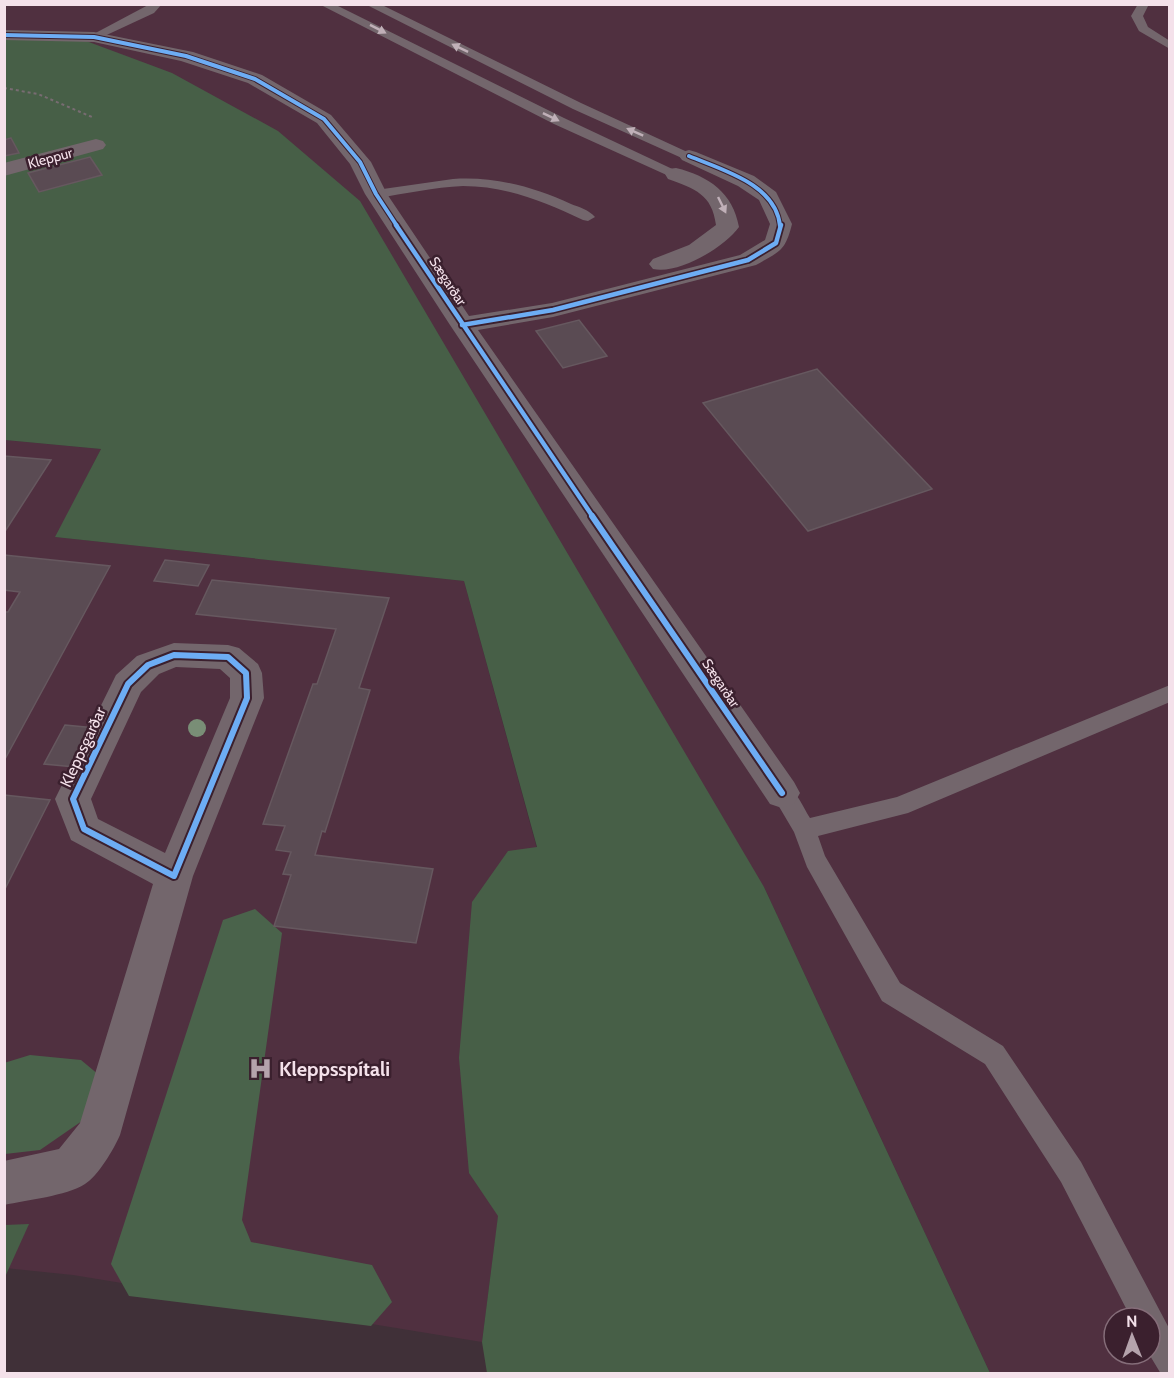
<svg xmlns="http://www.w3.org/2000/svg" width="1174" height="1378" font-family="Cabin,sans-serif">
  <style>
    .built { fill: #503040; fill-rule: evenodd }
    .green { fill: #475f47 }
    .forest { fill: #4a634b }
    .building { fill: #5a4b53; stroke: #66585f; stroke-width: 1.5 }
    .lines { fill: none; stroke-linecap: round; stroke-linejoin: round }
    .path { stroke: #786c72; stroke-width: 2; stroke-dasharray: 3 3; stroke-linecap: butt }
    .lane { fill: #73666c; fill-rule: evenodd }
    .street { fill: #73666c; fill-rule: evenodd }
    .cycleway-far2-casing { stroke: #3b202e; stroke-width: 6 }
    .cycleway-far1-casing { stroke: #3b202e; stroke-width: 8 }
    .cycleway-casing { stroke: #3b202e; stroke-width: 10 }
    .cycleway-far2 { stroke: #6dadf4; stroke-width: 4 }
    .cycleway-far1 { stroke: #6dadf4; stroke-width: 4.5 }
    .cycleway { stroke: #6dadf4; stroke-width: 6 }
    .tree { fill: #798e76 }
    .oneway { fill: #c0b0b8 }
    .labels { text-anchor: middle; dominant-baseline: central; stroke-width: 5; stroke-linejoin: round; paint-order: stroke }
    .far-street-label { font-size: 14px; fill: #f4e1ea; stroke: #3b202e }
    .street-label { font-size: 16px; fill: #f4e1ea; stroke: #3b202e }
    .near-poi-label { font-size: 20px; font-weight: bold; fill: #f4e1ea; stroke: #3b202e; text-anchor: start }
  </style>
  <rect width="100%" height="100%" fill="#403038"/>
  <g class="built">
    <path d="M 4,5 L 1169,5 L 1169,1373 L 990,1373 L 764,887 L 5,38 ZM 1114,1318 L 1150,1318 L 1150,1354 L 1114,1354 Z"/>
    <path d="M 5,440 L 101,449 L 56,537 L 464,581 L 543,871 L 482,1342 L 73,1275 L 5,1268 Z"/>
  </g>
  <g class="green">
    <path d="M 62,32 L 172,73 L 278,131 L 360,201 L 764,887 L 990,1373 L 487,1373 L 482,1342 L 498,1216 L 469,1173 L 459,1058 L 472,902 L 508,851 L 537,847 L 464,581 L 55,537 L 101,449 L 5,440 L 5,38 Z"/>
    <path d="M 29,1224 L 5,1277 L 5,1225 Z"/>
  </g>
  <g class="forest">
    <path d="M 255,909 L 282,933 L 242,1220 L 251,1242 L 372,1265 L 392,1302 L 371,1326 L 129,1296 L 111,1264 L 223,920 Z"/>
    <path d="M 30,1055 L 81,1060 L 99,1075 L 82,1121 L 40,1150 L 5,1154 L 4,1063 Z"/>
  </g>
  <g class="building">
    <path d="M 11,138 L 19,153 L 4,156 L 4,140 Z"/>
    <path d="M 90,157 L 102,175 L 39,192 L 28,173 Z"/>
    <path d="M 579,320 L 607,356 L 563,368 L 536,331 Z"/>
    <path d="M 817,369 L 932,489 L 808,531 L 703,403 Z"/>
    <path d="M 4,456 L 51,460 L 4,533 Z"/>
    <path d="M 4,555 L 110,566 L 4,761 L 4,612 L 8,612 L 20,592 L 4,590 Z"/>
    <path d="M 165,560 L 209,565 L 198,586 L 154,581 Z"/>
    <path d="M 212,580 L 389,598 L 359,688 L 370,690 L 325,832 L 322,831 L 315,855 L 433,869 L 416,943 L 274,926 L 291,875 L 283,874 L 291,852 L 276,850 L 285,826 L 263,824 L 313,684 L 317,684 L 336,629 L 196,614 Z"/>
    <path d="M 65,725 L 95,728 L 75,767 L 44,764 Z"/>
    <path d="M 4,795 L 50,800 L 4,891 Z"/>
  </g>
  <g class="lines">
    <path class="path" d="M 4,88 L 38,94 L 92,117"/>
    <g class="lane">
      <path d="M 150,4 L 162,4 L 154,13 L 98,39 L 90,39 L 88,37 Z"/>
      <path d="M 319,4 L 334,4 L 564,118 L 683,174 L 676,178 L 671,177 L 554,124 Z"/>
      <path d="M 365,4 L 380,4 L 581,103 L 696,156 L 689,160 L 684,159 L 573,109 Z"/>
      <path d="M 1138,4 L 1149,4 L 1143,16 L 1148,27 L 1170,41 L 1170,49 L 1139,31 L 1131,16 Z"/>
      <path d="M 453,179 C 494,176 534,187 571,204 C 579,207 589,210 595,217 L 588,221 L 583,220 C 545,202 506,186 463,186 C 434,187 405,194 376,198 L 369,194 L 376,190 Z"/>
      <path d="M 1170,685 L 1170,702 L 908,813 L 818,836 L 825,856 L 900,983 L 1003,1046 L 1081,1162 L 1170,1330 L 1170,1374 L 1161,1374 L 1149,1354 L 1150,1318 L 1131,1318 L 1061,1182 L 985,1064 L 882,1001 L 807,867 L 794,832 L 771,793 L 774,786 C 793,780 801,804 810,818 L 897,797 Z"/>
    </g>
    <g class="street">
      <path d="M 4,30 L 94,32 L 193,52 L 262,75 L 331,115 L 371,162 L 387,194 L 469,316 L 552,303 L 740,255 L 765,240 L 770,224 L 759,200 L 738,186 L 682,160 L 679,156 L 682,152 L 689,150 L 696,152 L 754,176 L 776,192 L 792,224 C 785,252 780,251 756,265 L 553,317 L 478,330 L 794,782 L 800,793 L 794,804 L 782,808 L 770,804 L 450,325 L 365,194 L 350,164 L 317,123 L 248,83 L 181,61 L 94,42 L 4,40 Z"/>
      <path d="M 96,139 L 103,141 L 106,145 L 103,149 L 4,176 L 4,163 Z"/>
      <path d="M 676,168 C 709,176 733,193 739,227 C 725,247 678,275 653,269 L 649,264 L 653,259 L 689,245 L 716,225 C 712,194 695,189 668,179 L 665,174 L 668,169 Z"/>
      <path d="M 174,643 L 228,645 L 239,648 L 258,664 L 262,673 L 264,698 L 193,876 L 120,1135 C 114,1149 98,1176 85,1184 C 66,1196 27,1200 4,1205 L 4,1161 L 59,1149 L 80,1123 L 153,884 L 71,840 L 55,799 L 116,675 L 137,656 ZM 176,667 L 220,669 L 230,678 L 230,698 L 165,853 L 98,819 L 91,799 L 141,692 L 159,674 Z"/>
    </g>
    <defs>
      <g id="cycleway-far2">
        <path d="M 4,35 L 94,37 L 186,56 L 255,79 L 324,119 L 360,162 L 376,194 L 397,226"/>
        <path d="M 689,156 C 722,170 776,184 780,226"/>
      </g>
      <g id="cycleway-far1">
        <path d="M 396,225 L 593,517"/>
        <path d="M 462,325 L 553,310 L 748,260 L 776,243 L 781,225"/>
      </g>
      <g id="cycleway">
        <path d="M 592,516 L 782,793"/>
        <path d="M 174,655 L 228,657 L 246,673 L 247,698 L 174,876 L 84,829 L 73,799 L 128,684 L 148,665 Z"/>
      </g>
    </defs>
    <use href="#cycleway-far2" class="cycleway-far2-casing"/>
    <use href="#cycleway-far1" class="cycleway-far1-casing"/>
    <use href="#cycleway" class="cycleway-casing"/>
    <use href="#cycleway-far2" class="cycleway-far2"/>
    <use href="#cycleway-far1" class="cycleway-far1"/>
    <use href="#cycleway" class="cycleway"/>
  </g>
  <circle class="tree" cx="197" cy="728" r="9"/>
  <defs><path id="oneway-solid" d="M-6-.8H1V-3.2L6.5 0L1 3.2V.8H-6Z" transform="scale(1.5)"/></defs>
  <g class="oneway">
    <use href="#oneway-solid" transform="translate(378 29) rotate(27)"/>
    <use href="#oneway-solid" transform="translate(460 48) rotate(-154)"/>
    <use href="#oneway-solid" transform="translate(551 117) rotate(26)"/>
    <use href="#oneway-solid" transform="translate(635 132) rotate(-156)"/>
    <use href="#oneway-solid" transform="translate(722 205) rotate(64)"/>
  </g>
  <defs>
    <symbol id="hospital-bare" viewBox="-9 -9 18 18"><path d="M-5-5h3v3.5h4V-5h3V5h-3V1.5h-4V5h-3Z" fill="#b5a3ac" stroke="#3b202e" stroke-width="2.5" paint-order="stroke"/></symbol>
  </defs>
  <g fill-rule="evenodd">
    <use href="#hospital-bare" x="244" y="1052" width="33" height="33"/>
  </g>
  <g class="labels">
    <g class="far-street-label">
      <text transform="translate(50 158) rotate(-15)">Kleppur</text>
      <text transform="translate(448 281) rotate(57)">Sægarðar</text>
      <text transform="translate(721 683) rotate(56)">Sægarðar</text>
    </g>
    <g class="street-label">
      <text transform="translate(83 747) rotate(-65)">Kleppsgarðar</text>
    </g>
    <g class="near-poi-label">
      <text x="279" y="1069">Kleppsspítali</text>
    </g>
  </g>
  <rect width="1174" height="1378" fill="none" stroke="#f4e1ea" stroke-width="12"/>
  <g transform="translate(1132 1336) rotate(359)"><circle r="28" fill="#3b202e" stroke="#856d79" stroke-width="1.5"/>
  <path d="M0-4.5L10 22L0 15L-10 22Z" fill="#b5a3ac"/>
  <text y="-9" font-size="16" font-weight="bold" text-anchor="middle" fill="#f4e1ea">N</text>
  </g>
</svg>
